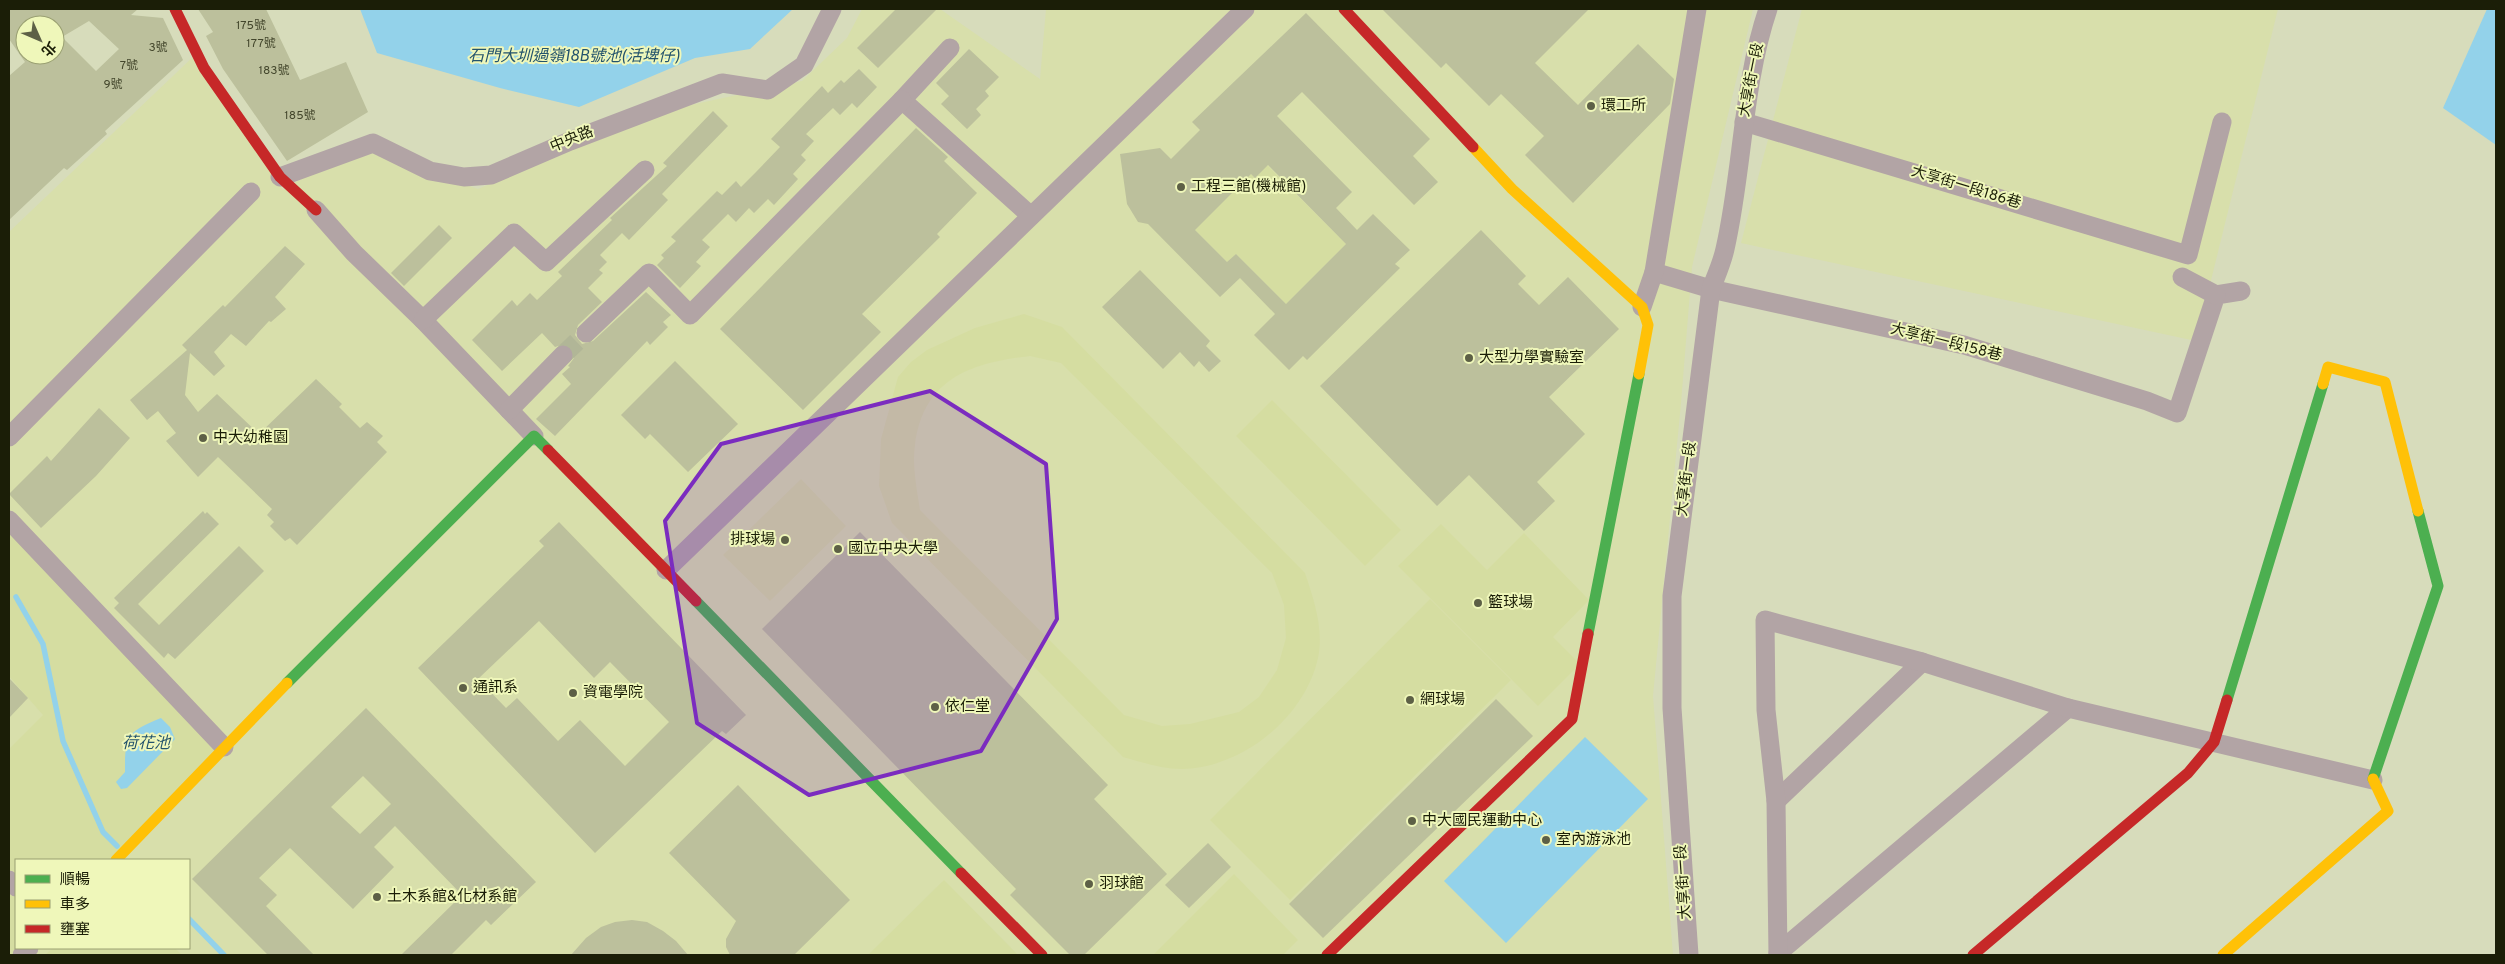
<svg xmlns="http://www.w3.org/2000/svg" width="2505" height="964" font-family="Overpass,'Noto Sans TC',sans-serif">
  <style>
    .built { fill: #d8dfab; fill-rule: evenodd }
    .green { fill: #d5dda1; fill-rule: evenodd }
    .water { fill: #93d2ea }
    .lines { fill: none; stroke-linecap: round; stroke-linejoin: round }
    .stream { stroke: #93d2ea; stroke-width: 5.5 }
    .building { fill: #bcc09c; fill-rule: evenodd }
    .street-tunnel { stroke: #b1b697; stroke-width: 19; stroke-dasharray: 19 9; stroke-linecap: butt }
    .street { stroke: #b2a4a5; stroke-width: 19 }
    .fast { stroke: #4caf50; stroke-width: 11 }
    .slow { stroke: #ffc107; stroke-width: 11 }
    .jam { stroke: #c62828; stroke-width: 11 }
    .marked { fill: #7b2cbf; fill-opacity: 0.2; stroke: #7b2cbf; stroke-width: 4; stroke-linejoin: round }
    .poi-dot { fill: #5d6046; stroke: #eff7ba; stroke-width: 2 }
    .labels { text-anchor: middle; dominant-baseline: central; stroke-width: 4; stroke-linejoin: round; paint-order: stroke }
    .number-label { font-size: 12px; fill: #43462c }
    .street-label { font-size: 15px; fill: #1b1e07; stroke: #eff7ba }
    .poi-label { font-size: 15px; fill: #1b1e07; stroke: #eff7ba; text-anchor: start }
    .water-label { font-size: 16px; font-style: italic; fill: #23536c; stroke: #eff7ba }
  </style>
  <rect width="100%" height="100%" fill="#d7dcbb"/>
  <g class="built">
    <path d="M 862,9 L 940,9 L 1040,79 L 1046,9 L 1753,9 L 1692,267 L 1681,403 L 1653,696 L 1673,955 L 9,955 L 9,232 L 195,55 L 283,190 L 354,147 L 478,189 L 667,110 L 802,81 L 847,38 ZM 16,860 L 189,860 L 189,948 L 16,948 Z"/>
    <path d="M 1802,9 L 2278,9 L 2196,341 L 1741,243 Z"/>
  </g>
  <g class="green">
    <path d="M 1260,158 L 1346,244 L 1286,304 L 1236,254 L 1227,262 L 1187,222 L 1251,174 L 1255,178 L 1261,172 Z"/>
    <path d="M 1024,314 L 1062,327 L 1305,573 C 1314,600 1324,629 1318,658 C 1305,717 1243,768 1182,769 C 1162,769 1141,762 1123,757 L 892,523 L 879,486 L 881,439 L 898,377 L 911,362 L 927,350 L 975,328 ZM 1030,356 L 1061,363 L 1272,573 L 1284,605 L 1286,638 L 1277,670 L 1259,697 L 1239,712 L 1190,724 L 1162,726 L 1124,715 L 920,510 C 917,489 912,466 915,445 C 924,378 971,363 1030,356 Z"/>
    <path d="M 1272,400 L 1401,530 L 1365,566 L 1236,436 Z"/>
    <path d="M 801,479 L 846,526 L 770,601 L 723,555 Z"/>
    <path d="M 9,519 L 224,747 L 113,860 L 16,860 L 16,948 L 20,955 L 9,955 L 9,749 L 43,715 L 9,676 Z"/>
    <path d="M 1441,524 L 1487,570 L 1524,533 L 1589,600 L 1553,637 L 1580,664 L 1538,706 L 1398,566 Z"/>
    <path d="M 1430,599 L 1511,680 L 1290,900 L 1210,820 Z"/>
    <path d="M 1234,874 L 1298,940 L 1283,955 L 1153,955 Z"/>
    <path d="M 944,880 L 1018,955 L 868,955 Z"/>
    <path d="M 53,948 L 175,948 L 182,955 L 45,955 Z"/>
  </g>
  <g class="water">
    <path d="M 360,9 L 793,9 L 750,49 L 695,58 L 579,107 L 500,88 L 377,53 Z"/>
    <path d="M 2487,9 L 2496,9 L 2496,145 L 2443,108 Z"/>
    <path d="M 161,718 L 170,727 L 175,739 L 127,788 L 121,789 L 116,782 L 125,772 C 125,735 127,732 161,718 Z"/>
    <path d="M 1585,737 L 1648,799 L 1506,943 L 1444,881 Z"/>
  </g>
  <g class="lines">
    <g class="stream">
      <path d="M 16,597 L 43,644 L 63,741 L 103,832 L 117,846"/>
      <path d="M 189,919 L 224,955"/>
    </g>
  </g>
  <g class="building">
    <path d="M 9,9 L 138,9 L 131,15 L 163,18 L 183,60 L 105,131 L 107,134 L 67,170 L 64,168 L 9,220 L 9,76 L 25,62 L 9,39 ZM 89,21 L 119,49 L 96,71 L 62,37 ZM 25,25 L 55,25 L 55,55 L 25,55 Z"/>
    <path d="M 198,9 L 266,9 L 300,80 L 346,62 L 368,112 L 287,161 L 223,69 L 206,36 L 213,32 Z"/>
    <path d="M 896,9 L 937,9 L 878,68 L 857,48 Z"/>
    <path d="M 1382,9 L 1589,9 L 1535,63 L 1578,105 L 1638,44 L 1674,79 L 1670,104 L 1573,203 L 1525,155 L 1544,136 L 1501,94 L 1489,106 L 1446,63 L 1441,68 Z"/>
    <path d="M 1306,13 L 1430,139 L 1413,156 L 1438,182 L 1414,205 L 1302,92 L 1277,116 L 1352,192 L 1336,208 L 1357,230 L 1373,214 L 1410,250 L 1395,264 L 1400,268 L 1307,360 L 1303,356 L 1289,370 L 1254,335 L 1275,314 L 1240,278 L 1220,297 L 1148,224 L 1138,222 L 1127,204 L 1120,154 L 1160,148 L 1171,159 L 1200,130 L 1192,122 ZM 1268,165 L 1346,244 L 1286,304 L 1236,254 L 1227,262 L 1195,230 L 1251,174 L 1255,178 Z"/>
    <path d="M 969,49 L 999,77 L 985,91 L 989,96 L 976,109 L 981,115 L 967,129 L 941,104 L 949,96 L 936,83 Z"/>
    <path d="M 859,69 L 877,87 L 857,108 L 852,103 L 840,115 L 833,108 L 806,134 L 814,141 L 801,155 L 806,160 L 793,174 L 798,179 L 774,205 L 768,199 L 754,213 L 749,208 L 736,222 L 728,214 L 702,240 L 710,247 L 696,262 L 701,266 L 680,288 L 657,265 L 664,258 L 661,255 L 676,241 L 671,237 L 717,191 L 722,195 L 736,181 L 741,187 L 756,172 L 780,147 L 771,139 L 822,86 L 828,93 L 841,80 L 844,83 Z"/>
    <path d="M 713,111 L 728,126 L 662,194 L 668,200 L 629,240 L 622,233 L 600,255 L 607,262 L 599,270 L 603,273 L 588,288 L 602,302 L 578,325 L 575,335 L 582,344 L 593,341 L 646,292 L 671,315 L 663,322 L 668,327 L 650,345 L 647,341 L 555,436 L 536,419 L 571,384 L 562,374 L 570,367 L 568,366 L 574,358 L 571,347 L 565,344 L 555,347 L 542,333 L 502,371 L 472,340 L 512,300 L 517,306 L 530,293 L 537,300 L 562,276 L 558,272 L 612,220 L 610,218 L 667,166 L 663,163 Z"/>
    <path d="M 916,128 L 948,157 L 944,161 L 977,193 L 937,234 L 940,237 L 862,314 L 881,332 L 803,410 L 720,329 Z"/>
    <path d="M 439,225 L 452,238 L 404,286 L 391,273 Z"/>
    <path d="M 1481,230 L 1526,276 L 1518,284 L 1539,305 L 1568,277 L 1619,329 L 1549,397 L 1585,434 L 1537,482 L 1555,501 L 1524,531 L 1469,475 L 1437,506 L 1320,386 Z"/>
    <path d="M 285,246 L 305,264 L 275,297 L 286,309 L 271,322 L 269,321 L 246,346 L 231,334 L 214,352 L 225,366 L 214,376 L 190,353 L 185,395 L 198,412 L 217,394 L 259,434 L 316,379 L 342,404 L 339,407 L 360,428 L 367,422 L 383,436 L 377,442 L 387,452 L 297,545 L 290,538 L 285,541 L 270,526 L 274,522 L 267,515 L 272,509 L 218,457 L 198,477 L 166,441 L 176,433 L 158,411 L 147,420 L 130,400 L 187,350 L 182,345 L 223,305 L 225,307 Z"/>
    <path d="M 1140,270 L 1210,341 L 1206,346 L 1221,361 L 1209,372 L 1199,361 L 1194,367 L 1180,352 L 1163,369 L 1102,307 Z"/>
    <path d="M 675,361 L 738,424 L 688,472 L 650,434 L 645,439 L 621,415 Z"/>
    <path d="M 99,408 L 130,438 L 96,476 L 41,528 L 9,494 L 47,456 L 51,461 Z"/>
    <path d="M 203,511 L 205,514 L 207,512 L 219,524 L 138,604 L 159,625 L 239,546 L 264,571 L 175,659 L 168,653 L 164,658 L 114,608 L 119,603 L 114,598 Z"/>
    <path d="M 559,522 L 746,715 L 726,734 L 722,731 L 595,853 L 418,668 L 544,546 L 539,541 ZM 539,621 L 594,678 L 610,662 L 669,722 L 625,766 L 580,720 L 558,741 L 517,698 L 506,708 L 478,679 Z"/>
    <path d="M 860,532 L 1108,785 L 1094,799 L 1167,874 L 1084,955 L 1070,955 L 1010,895 L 1016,889 L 762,629 Z"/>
    <path d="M 9,678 L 28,698 L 9,718 Z"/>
    <path d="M 1496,699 L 1533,736 L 1323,938 L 1289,904 Z"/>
    <path d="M 366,708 L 536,882 L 491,925 L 486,920 L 451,955 L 401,955 L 462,895 L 395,826 L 374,847 L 394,867 L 353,909 L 290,848 L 259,878 L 277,895 L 266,906 L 314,955 L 268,955 L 192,879 ZM 363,776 L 391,804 L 360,834 L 331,807 Z"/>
    <path d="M 738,785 L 850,900 L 794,955 L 730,955 L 726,947 L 726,939 L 736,921 L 669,853 Z"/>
    <path d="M 1208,843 L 1231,867 L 1189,908 L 1165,885 Z"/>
    <path d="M 632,920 L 647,922 L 663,931 L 676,941 L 688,955 L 571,955 L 586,938 L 601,927 L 615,922 Z"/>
  </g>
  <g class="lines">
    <path class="street-tunnel" d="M 563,355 L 586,333"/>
    <g class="street">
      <path d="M 950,48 L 902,100 L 1031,216"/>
      <path d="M 1744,122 L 2188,255 L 2222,122"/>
      <path d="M 280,177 L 373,143 L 430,171 L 464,177 L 491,175 L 570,141 L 722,83 L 768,90 L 804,65 L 832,9"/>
      <path d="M 316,210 L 354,253 L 423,320 L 534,436"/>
      <path d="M 1654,272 L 1711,289 L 1964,345 L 2147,401 L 2177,413 L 2216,295 L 2241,291"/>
      <path d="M 2182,277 L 2216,295"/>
      <path d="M 1642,307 L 1654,272 L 1697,9"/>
      <path d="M 423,320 L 514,233 L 546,262 L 645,170"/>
      <path d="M 586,333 L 649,273 L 690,315 L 902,100"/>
      <path d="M 509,410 L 563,355"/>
      <path d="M 9,437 L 251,192"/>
      <path d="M 9,520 L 224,747"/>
      <path d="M 666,570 L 1245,9"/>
      <path d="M 1776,801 L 1922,662"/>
      <path d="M 9,880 L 16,887"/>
      <path d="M 1778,953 L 2068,708"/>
      <path d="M 22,955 L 29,948"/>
      <path d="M 1689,955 L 1672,708 L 1672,596 L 1711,289 C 1716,276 1722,263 1725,249 C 1743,170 1742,86 1768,9"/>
      <path d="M 1778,955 L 1776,801 L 1766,710 L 1765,620 L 1922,662 L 2068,708 L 2373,780"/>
    </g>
    <g class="fast">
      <path d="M 696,601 L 961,873"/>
      <path d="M 1588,634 L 1639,374"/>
      <path d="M 287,683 L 534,436 L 548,450"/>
      <path d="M 2227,700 L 2323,384"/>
      <path d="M 2373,779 L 2438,586 L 2418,511"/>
    </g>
    <g class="slow">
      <path d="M 1473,147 L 1512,189 L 1642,307 L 1648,325 L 1639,374"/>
      <path d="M 2323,384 L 2328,367 L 2385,382 L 2418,511"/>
      <path d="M 116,860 L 287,683"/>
      <path d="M 2223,955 L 2388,811 L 2373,779"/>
    </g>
    <g class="jam">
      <path d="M 175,9 L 204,68 L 280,177 L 316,210"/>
      <path d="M 1344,9 L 1473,147"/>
      <path d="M 548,450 L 696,601"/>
      <path d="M 961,873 L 1042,955"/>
      <path d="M 1327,955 L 1572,719 L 1588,634"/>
      <path d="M 1973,955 L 2188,773 L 2214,742 L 2227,700"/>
    </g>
  </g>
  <path class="marked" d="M 930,391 L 1046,464 L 1057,619 L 981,751 L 809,795 L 697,723 L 665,521 L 721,444 Z"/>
  <g class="poi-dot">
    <circle cx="1591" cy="106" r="5"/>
    <circle cx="1181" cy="187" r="5"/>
    <circle cx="1469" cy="358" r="5"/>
    <circle cx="203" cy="438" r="5"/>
    <circle cx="785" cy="540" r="5"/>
    <circle cx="838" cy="549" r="5"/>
    <circle cx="1478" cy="603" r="5"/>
    <circle cx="463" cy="688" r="5"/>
    <circle cx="573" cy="693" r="5"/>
    <circle cx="1410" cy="700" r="5"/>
    <circle cx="935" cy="707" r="5"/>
    <circle cx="1412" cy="821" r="5"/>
    <circle cx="1546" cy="840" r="5"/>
    <circle cx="1089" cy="884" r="5"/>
    <circle cx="377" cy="897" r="5"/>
  </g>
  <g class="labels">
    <g class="number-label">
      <text x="251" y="26">175號</text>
      <text x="261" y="44">177號</text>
      <text x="158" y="48">3號</text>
      <text x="129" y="66">7號</text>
      <text x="274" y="71">183號</text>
      <text x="113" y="85">9號</text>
      <text x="300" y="116">185號</text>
    </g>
    <g class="street-label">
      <text transform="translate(1752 80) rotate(-79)">大享街一段</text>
      <text transform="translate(572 140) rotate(-22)">中央路</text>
      <text transform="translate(1966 188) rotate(17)">大享街一段186巷</text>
      <text transform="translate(1946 343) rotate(14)">大享街一段158巷</text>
      <text transform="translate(1687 479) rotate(-83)">大享街一段</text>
      <text transform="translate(1684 882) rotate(-94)">大享街一段</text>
    </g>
    <g class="poi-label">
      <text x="1601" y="106">環工所</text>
      <text x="1191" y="187">工程三館(機械館)</text>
      <text x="1479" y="358">大型力學實驗室</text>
      <text x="213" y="438">中大幼稚園</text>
      <text x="775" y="540" text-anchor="end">排球場</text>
      <text x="848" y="549">國立中央大學</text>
      <text x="1488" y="603">籃球場</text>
      <text x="473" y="688">通訊系</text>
      <text x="583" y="693">資電學院</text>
      <text x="1420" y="700">網球場</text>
      <text x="945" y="707">依仁堂</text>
      <text x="1422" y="821">中大國民運動中心</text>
      <text x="1556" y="840">室內游泳池</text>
      <text x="1099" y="884">羽球館</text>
      <text x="387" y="897">土木系館&amp;化材系館</text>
    </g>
    <g class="water-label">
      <text x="574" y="57">石門大圳過嶺18B號池(活埤仔)</text>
      <text x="146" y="744">荷花池</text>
    </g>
  </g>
  <rect width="2505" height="964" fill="none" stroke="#1b1e07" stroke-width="20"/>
  <rect x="15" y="859" width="175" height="90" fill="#eff7ba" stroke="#9aa072"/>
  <rect x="25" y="875" width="25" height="8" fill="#4caf50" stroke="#9aa072"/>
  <text x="60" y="884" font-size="15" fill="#1b1e07">順暢</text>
  <rect x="25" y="900" width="25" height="8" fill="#ffc107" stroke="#9aa072"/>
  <text x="60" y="909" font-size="15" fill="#1b1e07">車多</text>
  <rect x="25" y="925" width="25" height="8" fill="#c62828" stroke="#9aa072"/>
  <text x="60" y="934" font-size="15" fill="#1b1e07">壅塞</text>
  <g transform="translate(40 40) rotate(135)"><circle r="24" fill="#eff7ba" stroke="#9aa072"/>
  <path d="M0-4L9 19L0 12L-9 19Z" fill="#5d6046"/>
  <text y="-8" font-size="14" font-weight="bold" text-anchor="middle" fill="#1b1e07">北</text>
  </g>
</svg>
